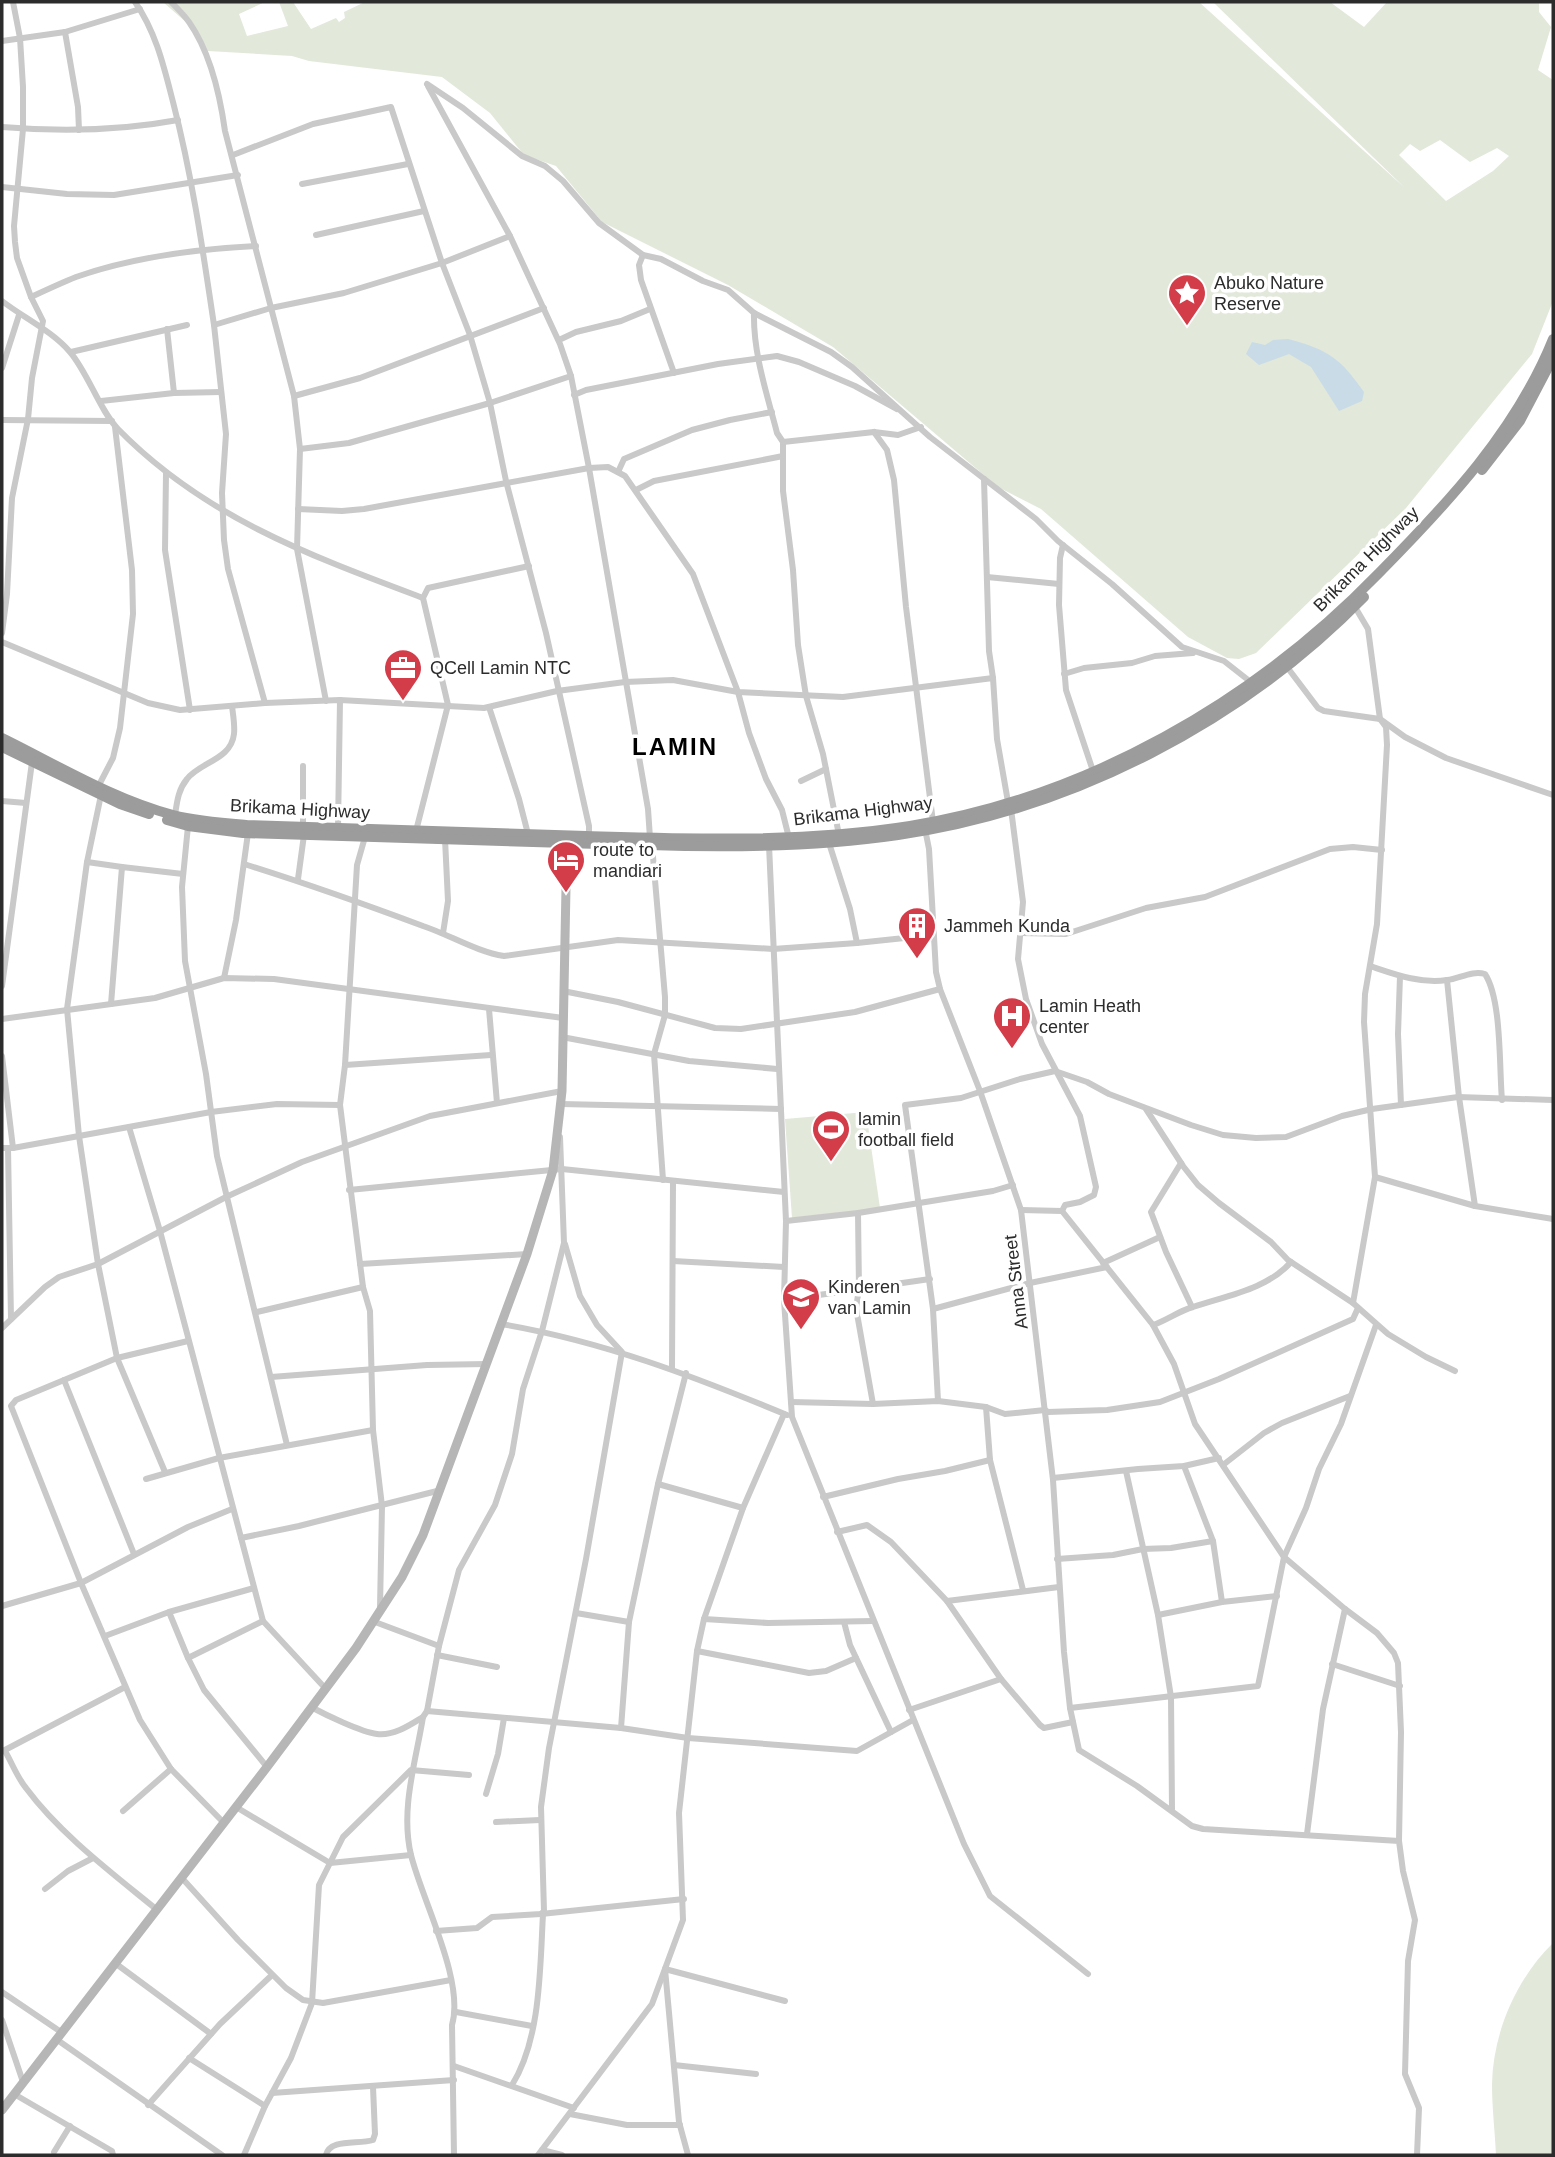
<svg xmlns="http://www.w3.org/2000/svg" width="1555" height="2157" font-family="Helvetica,sans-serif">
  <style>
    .green { fill: #e2e8da; fill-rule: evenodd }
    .water { fill: #c8dbe7 }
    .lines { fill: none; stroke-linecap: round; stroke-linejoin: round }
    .minor { stroke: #c9c9c9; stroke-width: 6 }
    .secondary { stroke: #b6b6b6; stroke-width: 9 }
    .trunk { stroke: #9c9c9c; stroke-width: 10 }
    .labels { text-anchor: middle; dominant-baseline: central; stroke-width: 7; stroke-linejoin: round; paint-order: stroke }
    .poi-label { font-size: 18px; fill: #2c2c2c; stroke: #fff; text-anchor: start }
    .street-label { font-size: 18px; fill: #2c2c2c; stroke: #fff }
    .district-label { font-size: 24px; font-weight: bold; letter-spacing: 2px; fill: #000; stroke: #fff }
  </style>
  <rect width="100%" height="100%" fill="#fff"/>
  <g class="green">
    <path d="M 163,2 L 265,2 L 239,14 L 247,36 L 288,26 L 279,2 L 293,2 L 311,29 L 336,18 L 339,22 L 345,18 L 344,12 L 365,2 L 1199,2 L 1405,188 L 1213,2 L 1330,2 L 1364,27 L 1387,2 L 1539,2 L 1539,12 L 1551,27 L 1538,70 L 1553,80 L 1553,301 L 1532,354 L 1406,508 L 1256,653 L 1239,659 L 1227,658 L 1188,637 L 1041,509 L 998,487 L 833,347 L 728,285 L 602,222 L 556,166 L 524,155 L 490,113 L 442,77 L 309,61 L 292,56 L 208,51 L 203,48 L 187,23 ZM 1440,140 L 1470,162 L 1497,148 L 1509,156 L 1493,171 L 1446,201 L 1399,155 L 1410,144 L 1420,151 Z"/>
    <path d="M 866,1112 L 880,1208 L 792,1218 L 785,1119 Z"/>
    <path d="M 1553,1943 L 1553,2155 L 1496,2155 C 1495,2132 1492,2108 1492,2084 C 1493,2033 1516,1979 1553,1943 Z"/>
  </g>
  <path class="water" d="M 1288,339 C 1329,350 1340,358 1364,392 L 1362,401 L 1339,411 L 1311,367 L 1289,354 L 1259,365 L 1246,354 L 1252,342 L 1265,345 L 1273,340 Z"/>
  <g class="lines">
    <g class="minor">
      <path d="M 135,2 C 156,32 164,67 173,102 C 192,175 203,251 214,325 L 271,308 L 344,293 L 442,263 L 510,236"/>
      <path d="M 171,2 C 177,8 184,15 189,22 C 210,52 220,95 225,131 L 294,396 L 300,449 L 297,549 L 326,701"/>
      <path d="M 65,32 L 78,107 L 79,130"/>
      <path d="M 2,41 L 65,32 L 140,9"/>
      <path d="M 427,84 L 463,108 L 522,156 L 545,166 L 563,181 L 599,223 L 643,255 L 661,259 L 703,281 L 728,290 L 754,313 L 831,352 L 852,367 L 930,437 L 1036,519 L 1058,541 L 1112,584 L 1182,647 L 1224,661 L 1252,683"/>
      <path d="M 428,86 L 510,236 L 560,344 L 571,376 L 589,468 L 648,809 L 650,838"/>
      <path d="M 2,127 C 62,132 119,131 178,120"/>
      <path d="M 233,155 L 313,124 L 391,107 L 442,263 L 470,335 L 490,403 L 506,481 L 546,633 L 589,826 L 589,836"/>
      <path d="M 302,184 L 408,164"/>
      <path d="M 2,187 L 67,194 L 114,195 L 238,175"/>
      <path d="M 316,235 L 424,211"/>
      <path d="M 643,255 L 639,265 L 641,280 L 674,373"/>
      <path d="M 31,297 C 46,290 61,283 76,277 C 133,257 196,249 256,246"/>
      <path d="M 2,301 C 24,318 52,331 70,352 C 88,373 100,411 118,429 C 204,517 311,556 423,598"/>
      <path d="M 754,313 C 753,353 767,394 777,433 L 783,442 L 783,491 L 793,570 L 798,645 L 806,696 L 823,754 L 839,835"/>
      <path d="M 214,325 L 226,434 L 222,493 L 224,540 L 228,569 L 265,703"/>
      <path d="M 167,329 L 174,393"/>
      <path d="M 559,340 L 576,332 L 621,321 L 650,309"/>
      <path d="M 71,352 L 187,325"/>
      <path d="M 2,368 L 19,315"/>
      <path d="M 574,395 L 586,390 L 718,364 L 777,356 L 799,362 L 855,386 L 897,409"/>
      <path d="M 294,396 L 360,378 L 544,308"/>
      <path d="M 101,401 L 174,393 L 221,392"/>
      <path d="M 2,420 L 112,421"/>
      <path d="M 874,432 L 887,450 L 894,480 L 906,607 L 933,822"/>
      <path d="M 783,442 L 874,432 L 898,435 L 921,427"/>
      <path d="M 300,449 L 349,443 L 490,403 L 571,376"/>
      <path d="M 618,472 L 624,459 L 692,430 L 730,420 L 772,412"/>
      <path d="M 166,473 L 165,550 L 190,710"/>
      <path d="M 984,479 L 989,651 L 993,678"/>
      <path d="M 636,490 L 654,481 L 783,456"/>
      <path d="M 298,509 L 342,511 L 364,509 L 589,468 L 608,467 L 625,476 L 693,574 L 738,692 L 749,733 L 766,779 L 782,810 L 789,838"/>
      <path d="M 1063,545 L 1060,558 L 1059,605 L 1066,690 L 1093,771"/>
      <path d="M 987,577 L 1059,584"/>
      <path d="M 2,633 L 7,594 L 12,498 L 28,419 L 32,378 L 43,321 L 31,297 L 17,258 L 15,242 L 14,226 L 23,129 L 23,87 L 20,38 L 13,2"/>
      <path d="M 2,642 L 148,703 L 180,710 L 265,703 L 340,700 L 484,708 L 557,691 L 625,682 L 673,680 L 738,692 L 843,697 L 993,678 L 997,739 L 1008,802"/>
      <path d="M 1287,667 L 1318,708 L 1324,711 L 1380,719 L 1405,737 L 1446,758 L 1553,795"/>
      <path d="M 1064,674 L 1084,668 L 1132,663 L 1155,656 L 1193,653"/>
      <path d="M 489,707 L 519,799 L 528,834"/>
      <path d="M 801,781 L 826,769"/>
      <path d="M 99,785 L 113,758 L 120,728 L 133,614 L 132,570 L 115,427"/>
      <path d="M 101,795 L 87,862 L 67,1009 L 79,1136 L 98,1264 L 117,1358 L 165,1472"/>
      <path d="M 2,801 L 26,803"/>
      <path d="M 1011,809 L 1023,902 L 1018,959 L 1026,999 L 1042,1044 L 1080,1116 L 1096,1187 L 1094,1195 L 1080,1202 L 1065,1205 L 1062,1211"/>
      <path d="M 175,815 C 177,802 178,790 187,779 C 200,762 231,760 234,734 C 235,725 233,715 232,706"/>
      <path d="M 188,826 L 182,887 L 185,961 L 206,1074 L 217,1156 L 287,1445"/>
      <path d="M 303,826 L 303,766"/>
      <path d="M 338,828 L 340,700"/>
      <path d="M 925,829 L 929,849 L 936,972 L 940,989 L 980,1091 L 1021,1210 L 1053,1480 L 1064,1652 L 1070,1708 L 1079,1750 L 1137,1786 L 1192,1826 L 1203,1829 L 1399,1841 L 1403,1871 L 1415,1920 L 1408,1961 L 1405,2074 L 1419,2108 L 1417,2155"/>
      <path d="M 416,831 L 448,705 L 423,598 L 428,588 L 529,566"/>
      <path d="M 365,837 L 357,865 L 345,1065 L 340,1105 L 363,1287 L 370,1311 L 373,1430 L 382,1506 L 380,1608"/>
      <path d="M 829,843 L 850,909 L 857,943"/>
      <path d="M 652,845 L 665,997 L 665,1015 L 654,1054 L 663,1180"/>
      <path d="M 769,845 L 786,1221 L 784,1300 L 792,1417 L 964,1844 L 990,1896 L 1088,1974"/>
      <path d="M 87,862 L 122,867"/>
      <path d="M 244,864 C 305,883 364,904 423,926 C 450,935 477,952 504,956 L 618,940 L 773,949 L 857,943 L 933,935"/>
      <path d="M 298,879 L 304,835"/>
      <path d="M 443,933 L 448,901 L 445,839"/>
      <path d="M 1021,933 L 1066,934 L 1146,908 L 1205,897 L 1330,849 L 1353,847 L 1382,850"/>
      <path d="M 1370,966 C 1394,974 1420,984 1447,980 C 1459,979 1472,970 1485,974 C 1502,1000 1499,1067 1502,1100"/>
      <path d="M 1400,976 L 1398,1034 L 1401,1105"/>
      <path d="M 224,978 L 236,920 L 248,833"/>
      <path d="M 1447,980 L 1459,1097 L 1475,1206"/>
      <path d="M 2,986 L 32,762"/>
      <path d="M 563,991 L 618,1002 L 715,1028 L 741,1029 L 855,1012 L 940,989"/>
      <path d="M 111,1004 L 122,867 L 183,874"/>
      <path d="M 489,1009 L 497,1103"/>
      <path d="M 2,1019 L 155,998 L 224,978 L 274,979 L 563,1018"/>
      <path d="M 562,1037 L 689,1061 L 777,1069"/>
      <path d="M 2,1056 L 13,1148"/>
      <path d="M 345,1065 L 491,1055"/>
      <path d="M 561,1104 L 781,1109"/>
      <path d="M 1146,1109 L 1183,1166 L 1198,1185 L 1219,1203 L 1271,1242 L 1288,1260 L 1353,1303 L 1388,1334 L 1426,1357 L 1455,1371"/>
      <path d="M 129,1127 L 160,1231 L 263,1621 L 325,1688"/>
      <path d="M 2,1148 L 13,1148 L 211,1112 L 277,1104 L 340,1105"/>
      <path d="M 8,1148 L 11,1319"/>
      <path d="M 1181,1163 L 1151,1212 L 1166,1252 L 1192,1307"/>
      <path d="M 1375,1177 L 1475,1206 L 1553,1219"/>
      <path d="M 349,1190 L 562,1169 L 784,1192"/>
      <path d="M 1021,1210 L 1062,1211 L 1153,1325 L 1174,1364 L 1195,1424 L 1284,1557 L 1345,1609 L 1377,1633 L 1394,1653 L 1398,1663 L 1401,1732 L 1399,1841"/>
      <path d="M 858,1213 L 859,1289 L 856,1308 L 873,1404"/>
      <path d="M 786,1221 L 858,1213 L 993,1191 L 1013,1185"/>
      <path d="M 673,1261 L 784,1267"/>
      <path d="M 1103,1263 L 1160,1237"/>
      <path d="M 360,1264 L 527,1254"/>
      <path d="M 784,1300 L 930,1279"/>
      <path d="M 1353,1303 L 1375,1177 L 1364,1022 L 1365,994 L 1377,924 L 1387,745 L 1386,727 L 1380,719 L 1368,629 L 1355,607"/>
      <path d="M 933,1309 L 1030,1283 L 1107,1267"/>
      <path d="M 257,1312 L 363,1287"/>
      <path d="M 501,1324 C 602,1341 693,1376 787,1415"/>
      <path d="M 1153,1325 C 1167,1320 1179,1311 1193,1307 C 1225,1296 1268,1289 1291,1262"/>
      <path d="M 2,1328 L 45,1287 L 59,1277 L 98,1264 L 226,1197 L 302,1162 L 430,1116 L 562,1091"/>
      <path d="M 188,1341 L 117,1358 L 16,1400 L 11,1406 L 81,1583 L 140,1720 L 171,1769 L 224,1823"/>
      <path d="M 672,1368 L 673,1181"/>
      <path d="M 271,1377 L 427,1365 L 487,1364"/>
      <path d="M 64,1380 L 134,1554"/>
      <path d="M 938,1401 L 933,1309 L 905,1105 L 961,1098 L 1020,1079 L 1055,1071 L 1087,1082 L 1109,1094 L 1191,1125 L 1223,1135 L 1256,1138 L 1286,1137 L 1342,1116 L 1372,1109 L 1458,1097 L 1553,1100"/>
      <path d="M 791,1402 L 873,1404 L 938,1401 L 986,1407 L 1005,1414 L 1045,1410 L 1048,1412 L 1107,1410 L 1160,1402 L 1219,1379 L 1353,1319 L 1358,1308"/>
      <path d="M 986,1407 L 990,1460 L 1023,1590"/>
      <path d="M 1223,1465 L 1264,1433 L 1282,1423 L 1350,1396"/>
      <path d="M 1184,1466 L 1213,1541 L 1222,1602"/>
      <path d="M 1126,1471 L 1158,1615 L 1171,1697 L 1172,1809"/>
      <path d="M 1053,1478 L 1138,1469 L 1184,1466 L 1219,1458"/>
      <path d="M 146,1479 L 219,1458 L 373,1430"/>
      <path d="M 658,1484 L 743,1508"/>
      <path d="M 823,1497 L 898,1479 L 945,1471 L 990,1460"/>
      <path d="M 837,1532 L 867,1525 L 891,1542 L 947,1601 L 1001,1679 L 1040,1725 L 1044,1728 L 1073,1722"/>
      <path d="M 241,1538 L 299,1526 L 441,1490"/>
      <path d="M 1057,1559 L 1113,1555 L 1143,1549 L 1171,1548 L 1213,1541"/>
      <path d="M 947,1601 L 1059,1587"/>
      <path d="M 2,1606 L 81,1583 L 188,1527 L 232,1509"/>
      <path d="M 169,1612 L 188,1658 L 204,1690 L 267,1767"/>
      <path d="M 576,1613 L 629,1622"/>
      <path d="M 1158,1615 L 1222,1602 L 1277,1596"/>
      <path d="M 704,1619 L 768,1623 L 873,1621"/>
      <path d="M 375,1622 L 439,1646"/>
      <path d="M 844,1622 L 850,1645 L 891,1732"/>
      <path d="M 105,1636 L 169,1612 L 254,1588"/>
      <path d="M 697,1651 L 809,1673 L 826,1671 L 856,1658"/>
      <path d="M 437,1655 L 497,1667"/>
      <path d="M 188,1658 L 263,1621"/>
      <path d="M 1332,1664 L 1400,1686"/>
      <path d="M 311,1707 C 326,1715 361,1732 377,1734 C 394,1736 410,1725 423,1717"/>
      <path d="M 1070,1708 L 1258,1686 L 1284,1557 L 1306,1508 L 1319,1469 L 1341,1424 L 1376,1325"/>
      <path d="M 909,1710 L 1001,1679"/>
      <path d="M 427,1711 L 621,1728 L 688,1738 L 857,1751 L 913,1720"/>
      <path d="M 621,1728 L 629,1622 L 658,1484 L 686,1373"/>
      <path d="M 3,1751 L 125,1687"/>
      <path d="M 5,1751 C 12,1763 17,1777 26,1788 C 60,1834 112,1873 156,1909"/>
      <path d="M 486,1794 L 498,1754 L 504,1718"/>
      <path d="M 236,1807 L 330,1863 L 411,1855"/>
      <path d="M 123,1811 L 171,1769"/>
      <path d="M 496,1822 L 540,1820"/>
      <path d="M 1307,1834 L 1323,1709 L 1345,1609"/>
      <path d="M 181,1877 L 238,1940 L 286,1988 L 303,2000 L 323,2003 L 451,1980"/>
      <path d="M 45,1889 L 68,1871 L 93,1858"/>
      <path d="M 541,1914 L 684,1899"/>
      <path d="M 436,1931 L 477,1928 L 492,1917 L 541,1914 L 544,1911 L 541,1807 L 549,1748 L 586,1559 L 622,1352 L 597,1325 L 580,1296 L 565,1244"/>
      <path d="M 115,1963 L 211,2034"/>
      <path d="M 2,1992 L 61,2032"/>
      <path d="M 456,2012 L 532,2026"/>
      <path d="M 2,2020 L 23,2082"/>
      <path d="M 56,2039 L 222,2155"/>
      <path d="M 189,2058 L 265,2106"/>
      <path d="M 674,2065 L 756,2074"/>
      <path d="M 454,2066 L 574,2108"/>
      <path d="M 512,2085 C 541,2039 540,1967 543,1914"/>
      <path d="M 272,2093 L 454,2080"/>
      <path d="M 14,2094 L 112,2151 L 113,2155"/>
      <path d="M 148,2105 L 220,2024 L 272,1975"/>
      <path d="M 570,2114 L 627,2125 L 680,2125"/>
      <path d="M 542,2150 L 562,2155"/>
      <path d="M 54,2152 L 70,2126"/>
      <path d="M 244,2155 L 265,2106 L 291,2058 L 312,2003 L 319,1885 L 343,1837 L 411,1770 L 469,1775"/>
      <path d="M 326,2155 C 330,2138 359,2145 373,2140 L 375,2134 L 373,2087"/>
      <path d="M 454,2155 L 452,2025 C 465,1981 422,1900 411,1855 C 400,1809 416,1761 423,1717 L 427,1711 L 439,1646 L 459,1570 L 495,1505 L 512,1454 L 523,1389 L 542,1331 L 564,1243 L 560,1137"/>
      <path d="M 538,2155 L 652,2004 L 683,1920 L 679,1813 L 697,1651 L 704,1619 L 743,1508 L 784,1414"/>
      <path d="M 688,2155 L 679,2122 L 665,1969 L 785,2001"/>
    </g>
    <path class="secondary" d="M 2,2110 L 267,1767 L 356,1648 L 402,1577 L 423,1535 L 527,1254 L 553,1170 L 562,1091 L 567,837"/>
    <g class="trunk">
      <path d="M 1482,470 L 1520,421 L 1553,358"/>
      <path d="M 2,738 C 57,765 113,799 173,815 C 197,821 223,823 247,825 C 360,828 473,832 586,836 C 695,839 802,843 910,826 C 1088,797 1254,702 1379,573 C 1448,503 1516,431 1553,339"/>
      <path d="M 2,747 L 120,804 L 149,814"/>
      <path d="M 167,820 L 188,826 L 243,833 L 633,845"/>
      <path d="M 649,845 C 733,848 815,847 898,835 C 1072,810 1242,722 1364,597"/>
    </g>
  </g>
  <defs>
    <symbol id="sight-pin" viewBox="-11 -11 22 30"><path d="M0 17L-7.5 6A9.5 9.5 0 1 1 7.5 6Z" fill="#d33d4a" stroke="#fff"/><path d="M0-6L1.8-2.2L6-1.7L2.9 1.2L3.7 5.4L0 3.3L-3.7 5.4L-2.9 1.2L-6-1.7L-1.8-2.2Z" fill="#fff"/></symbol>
    <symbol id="office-pin" viewBox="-11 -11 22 30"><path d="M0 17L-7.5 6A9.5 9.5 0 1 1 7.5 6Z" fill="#d33d4a" stroke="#fff"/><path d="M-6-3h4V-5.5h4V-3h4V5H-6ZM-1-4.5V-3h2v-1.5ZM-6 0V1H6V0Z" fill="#fff"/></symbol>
    <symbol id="hotel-pin" viewBox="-11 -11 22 30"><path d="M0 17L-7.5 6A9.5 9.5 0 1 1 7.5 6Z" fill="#d33d4a" stroke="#fff"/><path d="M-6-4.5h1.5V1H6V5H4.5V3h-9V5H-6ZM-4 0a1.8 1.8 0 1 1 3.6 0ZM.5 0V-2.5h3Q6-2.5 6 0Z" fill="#fff"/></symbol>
    <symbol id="building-pin" viewBox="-11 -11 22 30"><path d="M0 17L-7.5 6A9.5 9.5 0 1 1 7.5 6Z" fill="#d33d4a" stroke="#fff"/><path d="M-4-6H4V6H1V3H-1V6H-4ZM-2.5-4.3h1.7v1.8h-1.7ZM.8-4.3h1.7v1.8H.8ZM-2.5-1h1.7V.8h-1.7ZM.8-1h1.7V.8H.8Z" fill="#fff"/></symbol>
    <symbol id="hospital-pin" viewBox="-11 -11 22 30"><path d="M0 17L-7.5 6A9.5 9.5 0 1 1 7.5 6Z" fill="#d33d4a" stroke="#fff"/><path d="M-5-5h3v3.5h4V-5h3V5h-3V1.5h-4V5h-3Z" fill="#fff"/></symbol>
    <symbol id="stadium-pin" viewBox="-11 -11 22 30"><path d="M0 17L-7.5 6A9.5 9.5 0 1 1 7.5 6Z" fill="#d33d4a" stroke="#fff"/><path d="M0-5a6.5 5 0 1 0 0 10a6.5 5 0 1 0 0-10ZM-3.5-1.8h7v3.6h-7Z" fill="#fff"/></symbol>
    <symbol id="school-pin" viewBox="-11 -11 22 30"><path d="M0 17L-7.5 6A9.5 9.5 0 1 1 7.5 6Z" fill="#d33d4a" stroke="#fff"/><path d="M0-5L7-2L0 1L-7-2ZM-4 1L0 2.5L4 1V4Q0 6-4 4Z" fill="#fff"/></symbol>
  </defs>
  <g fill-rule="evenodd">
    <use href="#sight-pin" x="1165" y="271" width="44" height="60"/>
    <use href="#office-pin" x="381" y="646" width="44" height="60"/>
    <use href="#hotel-pin" x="544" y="838" width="44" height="60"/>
    <use href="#building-pin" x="895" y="904" width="44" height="60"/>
    <use href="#hospital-pin" x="990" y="994" width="44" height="60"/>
    <use href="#stadium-pin" x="809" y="1107" width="44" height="60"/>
    <use href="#school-pin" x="779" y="1275" width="44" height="60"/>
  </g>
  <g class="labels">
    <g class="poi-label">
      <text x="1214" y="283">Abuko Nature<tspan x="1214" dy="21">Reserve</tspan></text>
      <text x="430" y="668">QCell Lamin NTC</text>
      <text x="593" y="850">route to<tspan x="593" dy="21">mandiari</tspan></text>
      <text x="944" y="926">Jammeh Kunda</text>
      <text x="1039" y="1006">Lamin Heath<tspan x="1039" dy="21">center</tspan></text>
      <text x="858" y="1119">lamin<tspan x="858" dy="21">football field</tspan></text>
      <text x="828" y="1287">Kinderen<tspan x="828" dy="21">van Lamin</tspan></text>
    </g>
    <g class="street-label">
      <text transform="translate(1366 559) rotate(-45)">Brikama Highway</text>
      <text transform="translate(300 809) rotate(3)">Brikama Highway</text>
      <text transform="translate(863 811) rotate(-7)">Brikama Highway</text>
      <text transform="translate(1016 1282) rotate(-97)">Anna Street</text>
    </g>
    <g class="district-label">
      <text x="675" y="746">LAMIN</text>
    </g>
  </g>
  <rect width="1555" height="2157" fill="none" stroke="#2c2c2c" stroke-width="7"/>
</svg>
